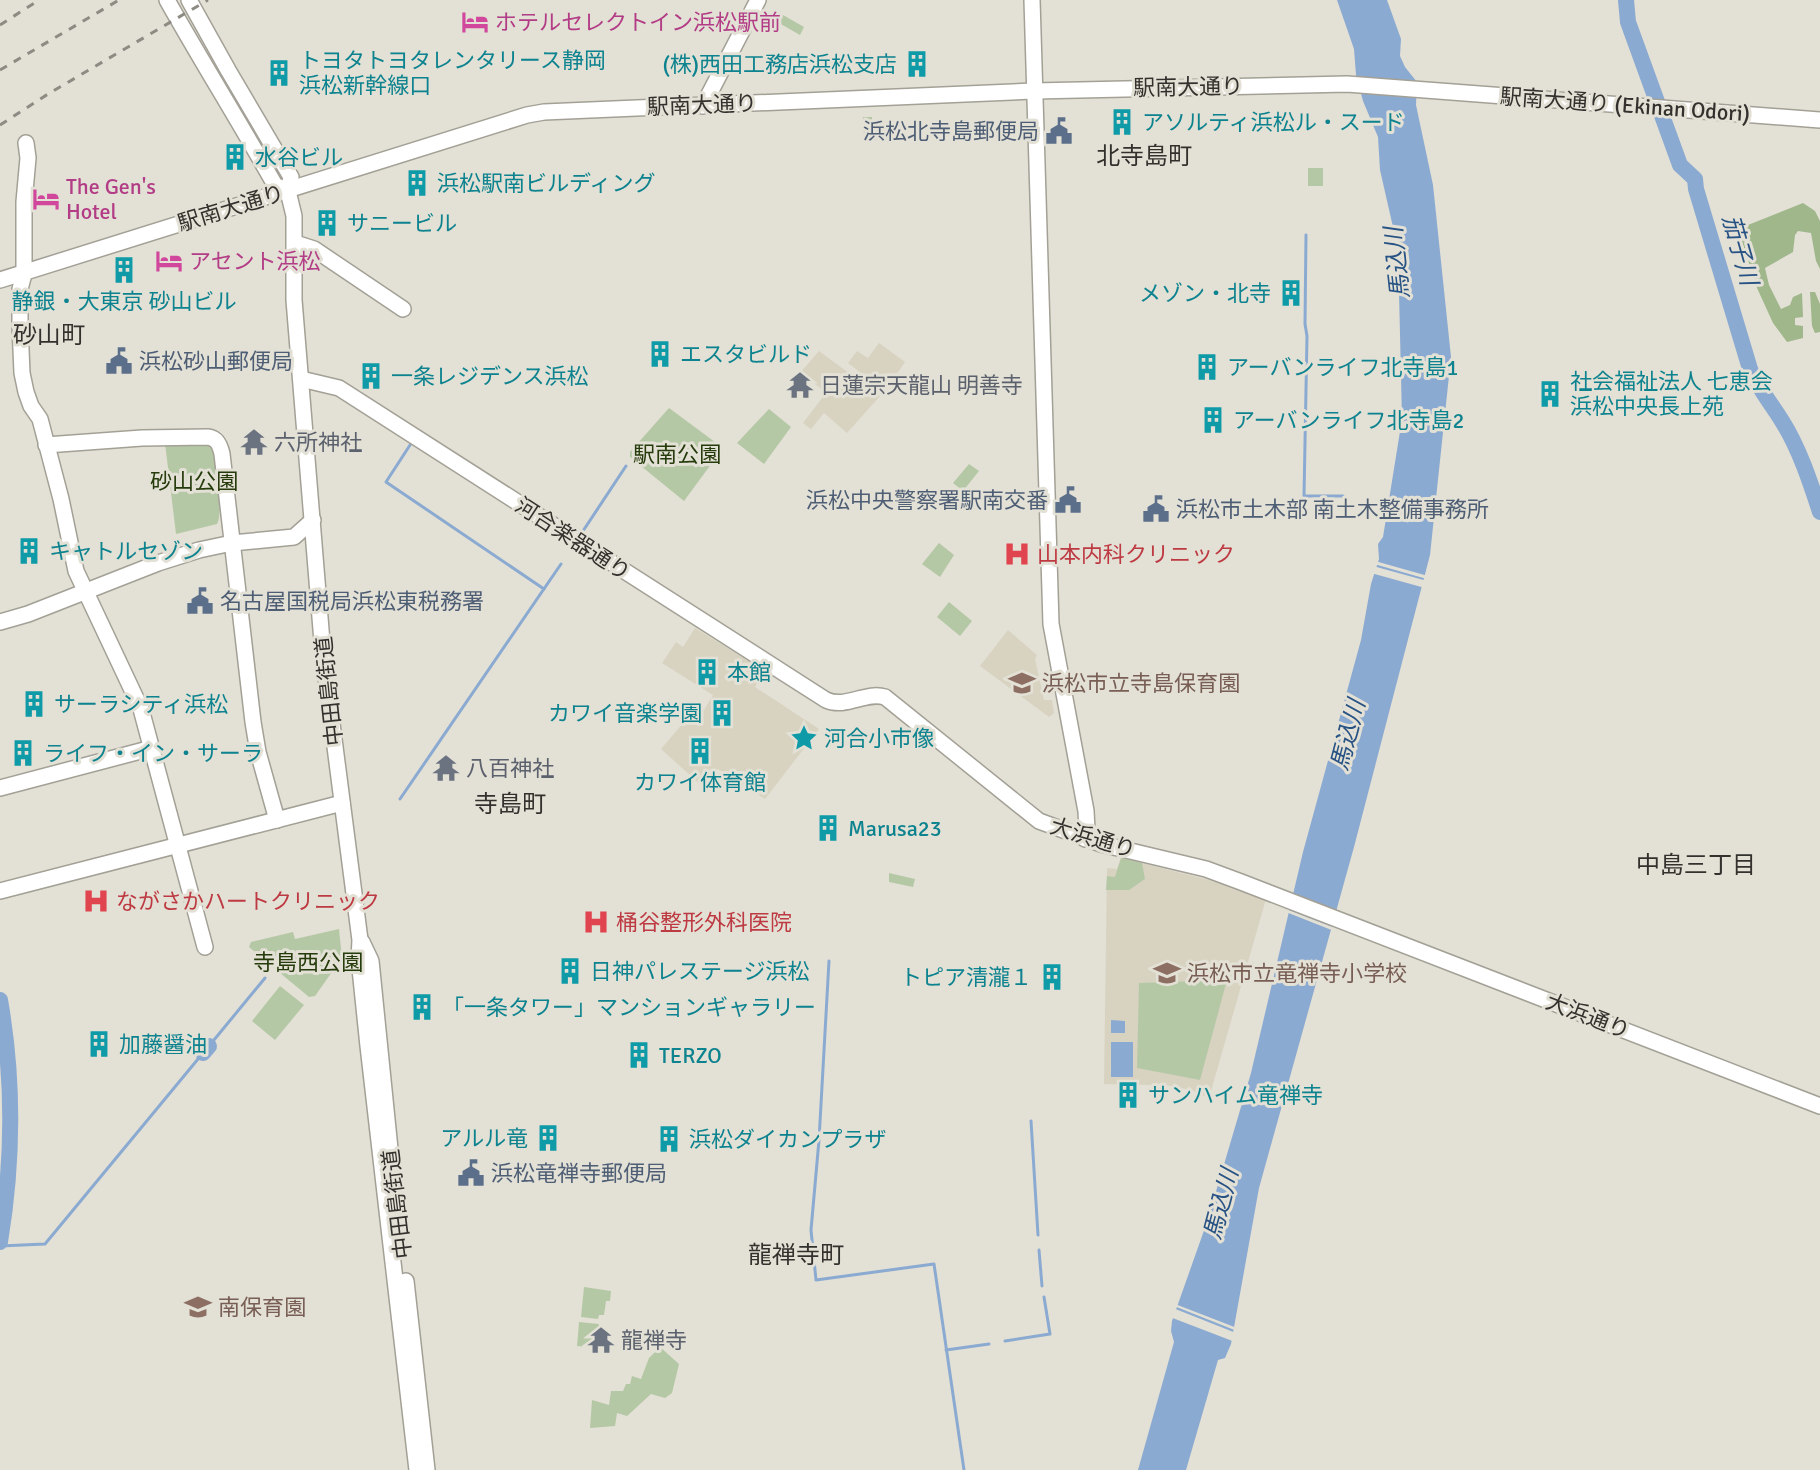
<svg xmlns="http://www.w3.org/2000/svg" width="1820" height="1470" font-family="Signika,'Noto Sans JP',sans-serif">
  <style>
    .built { fill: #d8d3c1 }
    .green { fill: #b5c8a5 }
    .forest { fill: #9fb78b }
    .water { fill: #8baad1 }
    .pier { fill: #e3e0d5 }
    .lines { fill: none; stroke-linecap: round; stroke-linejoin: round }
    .stream { stroke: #8baad1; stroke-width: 3 }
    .river { stroke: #8baad1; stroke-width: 16 }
    .tertiary-casing { stroke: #a3a096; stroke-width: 18 }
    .tertiary { stroke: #fff; stroke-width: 15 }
    .rail { stroke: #8d8b83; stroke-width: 3; stroke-dasharray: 8 8; stroke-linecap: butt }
    .labels { text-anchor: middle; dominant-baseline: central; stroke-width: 6; stroke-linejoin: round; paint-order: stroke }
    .hotel-label { font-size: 22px; fill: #b23c85; stroke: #e3e0d5; text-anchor: start }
    .culture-label { font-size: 22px; fill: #0d838f; stroke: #e3e0d5; text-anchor: start }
    .street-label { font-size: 22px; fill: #33312d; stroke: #e3e0d5 }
    .service-label { font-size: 22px; fill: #4e5e75; stroke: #e3e0d5; text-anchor: start }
    .worship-label { font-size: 22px; fill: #5b616d; stroke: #e3e0d5; text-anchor: start }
    .park-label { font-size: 22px; fill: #253b0b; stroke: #e3e0d5 }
    .health-label { font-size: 22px; fill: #be3a42; stroke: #e3e0d5; text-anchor: start }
    .education-label { font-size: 22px; fill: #785e54; stroke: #e3e0d5; text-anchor: start }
    .neighbourhood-label { font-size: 24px; fill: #33312d; stroke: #e3e0d5 }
    .water-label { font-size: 24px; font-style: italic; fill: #275284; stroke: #e3e0d5 }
  </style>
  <rect width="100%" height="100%" fill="#e3e0d5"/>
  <g class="built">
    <path d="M 879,343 L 905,362 L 885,391 L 848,363 L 857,351 L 868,358 Z"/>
    <path d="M 819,351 L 880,396 L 847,433 L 824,413 L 811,429 L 803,423 L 826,393 L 801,372 Z"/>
    <path d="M 695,628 L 765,671 L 755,687 L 819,729 L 765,799 L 718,769 L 703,787 L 661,749 L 690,715 L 698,720 L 713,695 L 662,663 L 676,642 L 683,647 Z"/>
    <path d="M 1008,630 L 1037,655 L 1035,659 L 1044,700 L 1052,700 L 1054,713 L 1049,717 L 980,666 Z"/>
    <path d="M 1121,858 L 1209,880 L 1266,899 L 1209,1098 L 1191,1090 L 1155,1083 L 1152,1085 L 1104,1084 L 1107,868 L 1117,869 Z"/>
  </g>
  <g class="green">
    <path d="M 783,15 L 804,27 L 800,35 L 779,23 Z"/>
    <path d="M 863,117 L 872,117 L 872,131 L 879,136 L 875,141 L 864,135 Z"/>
    <rect x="1308" y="168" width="15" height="18"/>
    <path d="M 669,408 L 723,448 L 684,501 L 630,457 L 630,452 Z"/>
    <path d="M 769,409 L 791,427 L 764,464 L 737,443 Z"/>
    <path d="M 165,443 L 208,444 L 214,449 C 215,464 224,512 217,524 L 176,534 Z"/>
    <path d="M 969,464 L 979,471 L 963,491 L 953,483 Z"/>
    <path d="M 939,543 L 954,555 L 940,577 L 922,564 Z"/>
    <path d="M 949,602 L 972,621 L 960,636 L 937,617 Z"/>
    <path d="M 1121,858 L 1142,863 L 1145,879 L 1129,890 L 1106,890 L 1107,876 L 1115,877 Z"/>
    <path d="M 889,873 L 915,879 L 913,887 L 889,882 Z"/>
    <path d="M 339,929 L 342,958 L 315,996 L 309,997 L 249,947 L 251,942 L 293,932 L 295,939 Z"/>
    <path d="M 1227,980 L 1200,1080 L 1137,1068 L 1139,983 Z"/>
    <path d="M 280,986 L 304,1005 L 275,1040 L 252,1021 Z"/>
    <path d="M 584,1287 L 611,1291 L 610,1301 L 606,1301 L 604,1315 L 599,1315 L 598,1319 L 581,1317 Z"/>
    <path d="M 579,1322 L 599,1324 L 596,1348 L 577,1346 Z"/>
    <path d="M 660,1347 L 679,1364 L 672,1393 L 665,1398 L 651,1394 L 627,1416 L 617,1413 L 615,1426 L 590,1428 L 592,1400 L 609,1405 L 611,1391 L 623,1391 L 626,1384 L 630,1384 L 632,1376 L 641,1379 L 649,1358 Z"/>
  </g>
  <g class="forest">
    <path d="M 1803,203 L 1815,211 L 1820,221 L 1820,269 L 1816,261 L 1811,233 L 1798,231 L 1795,235 L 1793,252 L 1765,268 L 1769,285 L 1781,309 L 1790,305 L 1793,297 L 1802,293 L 1803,317 L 1795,318 L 1795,325 L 1803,326 L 1803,338 L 1787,342 L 1773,323 L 1757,288 L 1738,229 Z"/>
    <path d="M 1810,292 L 1815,292 L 1820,304 L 1820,332 L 1815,333 L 1812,326 Z"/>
  </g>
  <g class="water">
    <path d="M 1337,0 L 1387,0 L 1401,39 L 1400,56 L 1405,67 L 1417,82 L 1416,105 L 1433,185 L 1451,357 L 1430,555 L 1354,847 L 1259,1188 L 1231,1344 L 1225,1358 L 1218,1360 L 1186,1470 L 1138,1470 L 1174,1342 L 1171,1331 L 1172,1321 L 1207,1222 L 1251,1073 L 1303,852 L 1361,640 L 1371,584 L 1379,559 L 1378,544 L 1383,537 L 1402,419 L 1398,249 L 1380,170 L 1378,137 L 1363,101 L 1356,75 L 1354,49 Z"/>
    <path d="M 1111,1020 L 1125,1021 L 1125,1033 L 1111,1033 Z"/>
    <rect x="1111" y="1042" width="22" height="35"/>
  </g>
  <g class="pier">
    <path d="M 1375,561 L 1428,576 L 1427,579 L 1374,564 Z"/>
    <path d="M 1373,566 L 1427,581 L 1425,588 L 1371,573 Z"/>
    <path d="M 1286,909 L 1335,928 L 1334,931 L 1286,912 Z"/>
    <path d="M 1175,1304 L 1237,1328 L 1237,1331 L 1174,1306 Z"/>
    <path d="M 1173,1308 L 1236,1333 L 1235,1342 L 1170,1317 Z"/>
  </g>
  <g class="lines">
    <g class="stream">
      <path d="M 1306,235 L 1305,324 L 1307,336 L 1304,496 L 1343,496"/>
      <path d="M 412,442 L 386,482 L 544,589"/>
      <path d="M 581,534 L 626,466"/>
      <path d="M 400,799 L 561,564"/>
      <path d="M 829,961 L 819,1140 L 811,1230 L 816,1280 L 934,1264 L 964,1470"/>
      <path d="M 209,1046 L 265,978"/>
      <path d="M 1031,1121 L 1038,1235"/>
      <path d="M 0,1246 L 45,1244 L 203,1053"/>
      <path d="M 1039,1250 L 1042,1286"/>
      <path d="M 1005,1341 L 1050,1334 L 1044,1297"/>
      <path d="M 946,1350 L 989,1344"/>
    </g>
    <g class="river">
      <path d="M 1626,0 L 1628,22 L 1680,165 L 1695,179 L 1696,189 L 1750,369 C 1758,388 1771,403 1782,421 C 1799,448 1810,481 1820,512"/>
      <path d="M 0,1000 C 14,1080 13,1163 0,1242"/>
      <path d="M 203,1053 L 209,1046"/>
    </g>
    <defs>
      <g id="tertiary">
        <path d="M 167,0 C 202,62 240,123 275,185 L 288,191"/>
        <path d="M 189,0 L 228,70 L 291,177 L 288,191 L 294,216 L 294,300 L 323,654 L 360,940 L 359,959 L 368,1046 L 417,1470"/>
        <path d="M 1032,0 L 1051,624 L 1086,811 L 1087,830 L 1085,839"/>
        <path d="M 703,106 L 758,0"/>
        <path d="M 26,143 L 28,158 L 24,202 L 24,274 L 20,289 L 20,326 L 22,373 L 26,392 L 31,406 L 40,419 L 61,499 L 76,571 L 141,709 L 205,947"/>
        <path d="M 295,243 L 314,249 L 403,309"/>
        <path d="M 0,280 L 527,115 L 544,112 L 1034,91 L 1347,84 L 1820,120"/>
        <path d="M 301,379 L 339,388 L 826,700 C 846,709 866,691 885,697 L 1039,821 L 1101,844 L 1206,869 L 1241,882 L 1820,1106"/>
        <path d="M 46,445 L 142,438 L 208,437 C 217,438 220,445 222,454 L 253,722 L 258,752 L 277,820"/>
        <path d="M 0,622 L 28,614 L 158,563 L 199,550 L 232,543 L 294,537 L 313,520"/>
        <path d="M 0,788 L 152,748"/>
        <path d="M 0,891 L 342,803"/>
        <path d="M 362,942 L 371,961 L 390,1149"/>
        <path d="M 406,1281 L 427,1470"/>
      </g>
    </defs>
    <use href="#tertiary" class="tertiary-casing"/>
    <use href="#tertiary" class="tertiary"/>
    <g class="rail">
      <path d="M 0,25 L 39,0"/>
      <path d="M 0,70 L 119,0"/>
      <path d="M 0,125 L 48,94 L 208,0"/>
    </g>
  </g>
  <defs>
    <symbol id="hotel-bare" viewBox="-9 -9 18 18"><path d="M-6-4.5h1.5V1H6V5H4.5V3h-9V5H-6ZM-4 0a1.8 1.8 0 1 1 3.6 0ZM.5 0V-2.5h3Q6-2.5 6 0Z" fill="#d1479c" stroke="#e3e0d5" stroke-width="2.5" paint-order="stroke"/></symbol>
    <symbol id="building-bare" viewBox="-9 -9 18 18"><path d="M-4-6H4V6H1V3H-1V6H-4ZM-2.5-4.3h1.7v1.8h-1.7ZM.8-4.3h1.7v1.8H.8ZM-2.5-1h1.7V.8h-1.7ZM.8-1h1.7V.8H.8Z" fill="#0f9aa8" stroke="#e3e0d5" stroke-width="2.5" paint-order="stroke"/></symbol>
    <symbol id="civic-bare" viewBox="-9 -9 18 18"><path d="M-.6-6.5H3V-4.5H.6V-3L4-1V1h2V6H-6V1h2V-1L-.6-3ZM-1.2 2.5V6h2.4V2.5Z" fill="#5c6f8a" stroke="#e3e0d5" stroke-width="2.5" paint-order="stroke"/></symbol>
    <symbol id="temple-bare" viewBox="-9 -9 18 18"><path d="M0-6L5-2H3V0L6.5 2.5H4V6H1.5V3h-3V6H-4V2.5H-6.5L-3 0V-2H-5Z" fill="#6b7280" stroke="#e3e0d5" stroke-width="2.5" paint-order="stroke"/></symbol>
    <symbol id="hospital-bare" viewBox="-9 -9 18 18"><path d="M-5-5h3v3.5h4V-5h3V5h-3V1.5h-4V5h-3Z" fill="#e0444e" stroke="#e3e0d5" stroke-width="2.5" paint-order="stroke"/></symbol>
    <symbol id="school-bare" viewBox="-9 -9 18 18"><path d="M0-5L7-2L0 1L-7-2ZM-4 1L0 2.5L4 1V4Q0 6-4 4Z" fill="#8d6e63" stroke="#e3e0d5" stroke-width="2.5" paint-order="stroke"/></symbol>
    <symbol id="sight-bare" viewBox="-9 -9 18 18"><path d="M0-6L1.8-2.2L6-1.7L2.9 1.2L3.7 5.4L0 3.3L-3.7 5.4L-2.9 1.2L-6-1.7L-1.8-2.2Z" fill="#0f9aa8" stroke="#e3e0d5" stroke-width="2.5" paint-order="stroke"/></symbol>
  </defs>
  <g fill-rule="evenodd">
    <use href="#hotel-bare" x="456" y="3" width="38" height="38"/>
    <use href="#building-bare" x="898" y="45" width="38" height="38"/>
    <use href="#building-bare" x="260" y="54" width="38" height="38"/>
    <use href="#building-bare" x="1103" y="103" width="38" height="38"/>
    <use href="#civic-bare" x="1040" y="112" width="38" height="38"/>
    <use href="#building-bare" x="216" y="138" width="38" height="38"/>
    <use href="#building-bare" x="398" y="164" width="38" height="38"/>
    <use href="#hotel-bare" x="27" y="180" width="38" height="38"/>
    <use href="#building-bare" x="308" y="204" width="38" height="38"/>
    <use href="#hotel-bare" x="150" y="242" width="38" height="38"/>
    <use href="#building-bare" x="105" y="251" width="38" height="38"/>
    <use href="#building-bare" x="1272" y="274" width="38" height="38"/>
    <use href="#building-bare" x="641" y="335" width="38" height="38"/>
    <use href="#civic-bare" x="100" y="342" width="38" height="38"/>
    <use href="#building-bare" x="1188" y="348" width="38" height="38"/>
    <use href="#building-bare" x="352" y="357" width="38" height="38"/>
    <use href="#temple-bare" x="781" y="366" width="38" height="38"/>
    <use href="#building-bare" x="1531" y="375" width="38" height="38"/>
    <use href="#building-bare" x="1194" y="401" width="38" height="38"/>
    <use href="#temple-bare" x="235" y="423" width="38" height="38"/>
    <use href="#civic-bare" x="1049" y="481" width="38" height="38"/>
    <use href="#civic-bare" x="1137" y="490" width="38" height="38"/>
    <use href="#building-bare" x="10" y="532" width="38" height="38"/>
    <use href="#hospital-bare" x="998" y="535" width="38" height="38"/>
    <use href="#civic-bare" x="181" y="582" width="38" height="38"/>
    <use href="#building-bare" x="688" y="653" width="38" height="38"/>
    <use href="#school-bare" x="1003" y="664" width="38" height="38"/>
    <use href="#building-bare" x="15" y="685" width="38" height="38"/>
    <use href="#building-bare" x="703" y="694" width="38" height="38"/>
    <use href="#sight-bare" x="785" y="719" width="38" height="38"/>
    <use href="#building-bare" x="681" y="732" width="38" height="38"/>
    <use href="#building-bare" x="4" y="734" width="38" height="38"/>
    <use href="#temple-bare" x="427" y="749" width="38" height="38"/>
    <use href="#building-bare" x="809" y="809" width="38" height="38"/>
    <use href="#hospital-bare" x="77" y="882" width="38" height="38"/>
    <use href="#hospital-bare" x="577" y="903" width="38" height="38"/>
    <use href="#building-bare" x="551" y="952" width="38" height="38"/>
    <use href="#school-bare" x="1148" y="954" width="38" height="38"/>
    <use href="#building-bare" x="1033" y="958" width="38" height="38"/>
    <use href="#building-bare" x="403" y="988" width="38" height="38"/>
    <use href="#building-bare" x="80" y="1025" width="38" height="38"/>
    <use href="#building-bare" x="620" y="1036" width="38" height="38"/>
    <use href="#building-bare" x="1109" y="1076" width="38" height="38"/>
    <use href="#building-bare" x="529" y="1119" width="38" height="38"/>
    <use href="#building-bare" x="650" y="1120" width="38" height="38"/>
    <use href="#civic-bare" x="452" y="1154" width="38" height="38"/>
    <use href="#school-bare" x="179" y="1288" width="38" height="38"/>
    <use href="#temple-bare" x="582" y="1321" width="38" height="38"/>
  </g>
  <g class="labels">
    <g class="hotel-label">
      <text x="495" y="22">ホテルセレクトイン浜松駅前</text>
      <text x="66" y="186">The Gen's<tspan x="66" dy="25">Hotel</tspan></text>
      <text x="189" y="261">アセント浜松</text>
    </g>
    <g class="culture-label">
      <text x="299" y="60">トヨタトヨタレンタリース静岡<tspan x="299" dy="25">浜松新幹線口</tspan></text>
      <text x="897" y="64" text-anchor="end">(株)西田工務店浜松支店</text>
      <text x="1142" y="122">アソルティ浜松ル・スード</text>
      <text x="255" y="157">水谷ビル</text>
      <text x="437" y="183">浜松駅南ビルディング</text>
      <text x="347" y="223">サニービル</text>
      <text x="1271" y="293" text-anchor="end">メゾン・北寺</text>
      <text x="124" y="301" text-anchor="middle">静銀・大東京 砂山ビル</text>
      <text x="680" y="354">エスタビルド</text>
      <text x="1227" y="367">アーバンライフ北寺島1</text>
      <text x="391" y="376">一条レジデンス浜松</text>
      <text x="1570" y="381">社会福祉法人 七恵会<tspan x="1570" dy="25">浜松中央長上苑</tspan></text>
      <text x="1233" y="420">アーバンライフ北寺島2</text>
      <text x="49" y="551">キャトルセゾン</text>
      <text x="727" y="672">本館</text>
      <text x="54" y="704">サーラシティ浜松</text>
      <text x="702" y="713" text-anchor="end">カワイ音楽学園</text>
      <text x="824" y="738">河合小市像</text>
      <text x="43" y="753">ライフ・イン・サーラ</text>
      <text x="700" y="782" text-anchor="middle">カワイ体育館</text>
      <text x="848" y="828">Marusa23</text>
      <text x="590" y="971">日神パレステージ浜松</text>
      <text x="1032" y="977" text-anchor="end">トピア清瀧１</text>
      <text x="442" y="1007">「一条タワー」マンションギャラリー</text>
      <text x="119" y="1044">加藤醤油</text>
      <text x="659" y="1055">TERZO</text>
      <text x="1148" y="1095">サンハイム竜禅寺</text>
      <text x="528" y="1138" text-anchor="end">アルル竜</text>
      <text x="689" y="1139">浜松ダイカンプラザ</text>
    </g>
    <g class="street-label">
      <text transform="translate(1188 87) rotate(-1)">駅南大通り</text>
      <text transform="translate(702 105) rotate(-2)">駅南大通り</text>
      <text transform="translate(1625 105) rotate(4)">駅南大通り (Ekinan Odori)</text>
      <text transform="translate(231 208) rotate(-17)">駅南大通り</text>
      <text transform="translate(573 539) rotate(33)">河合楽器通り</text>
      <text transform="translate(329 691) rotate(-96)">中田島街道</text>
      <text transform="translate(1093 838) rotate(17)">大浜通り</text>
      <text transform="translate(1588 1016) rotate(21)">大浜通り</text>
      <text transform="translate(397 1204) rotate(-97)">中田島街道</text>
    </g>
    <g class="service-label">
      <text x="1039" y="131" text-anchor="end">浜松北寺島郵便局</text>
      <text x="139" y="361">浜松砂山郵便局</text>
      <text x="1048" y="500" text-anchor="end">浜松中央警察署駅南交番</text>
      <text x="1176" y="509">浜松市土木部 南土木整備事務所</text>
      <text x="220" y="601">名古屋国税局浜松東税務署</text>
      <text x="491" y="1173">浜松竜禅寺郵便局</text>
    </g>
    <g class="worship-label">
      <text x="820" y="385">日蓮宗天龍山 明善寺</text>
      <text x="274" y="442">六所神社</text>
      <text x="466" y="768">八百神社</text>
      <text x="621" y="1340">龍禅寺</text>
    </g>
    <g class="park-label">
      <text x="677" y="454">駅南公園</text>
      <text x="194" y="481">砂山公園</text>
      <text x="308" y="962">寺島西公園</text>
    </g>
    <g class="health-label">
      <text x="1037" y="554">山本内科クリニック</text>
      <text x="116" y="901">ながさかハートクリニック</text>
      <text x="616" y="922">桶谷整形外科医院</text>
    </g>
    <g class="education-label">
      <text x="1042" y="683">浜松市立寺島保育園</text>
      <text x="1187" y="973">浜松市立竜禅寺小学校</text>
      <text x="218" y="1307">南保育園</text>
    </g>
    <g class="neighbourhood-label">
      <text x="1144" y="156">北寺島町</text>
      <text x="49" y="335">砂山町</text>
      <text x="510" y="804">寺島町</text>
      <text x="1696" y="865">中島三丁目</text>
      <text x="796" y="1255">龍禅寺町</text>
    </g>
    <g class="water-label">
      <text transform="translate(1740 250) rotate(74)">茄子川</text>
      <text transform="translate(1397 263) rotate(-96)">馬込川</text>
      <text transform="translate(1348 735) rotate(-75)">馬込川</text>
      <text transform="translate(1221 1204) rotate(-75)">馬込川</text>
    </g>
  </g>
</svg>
